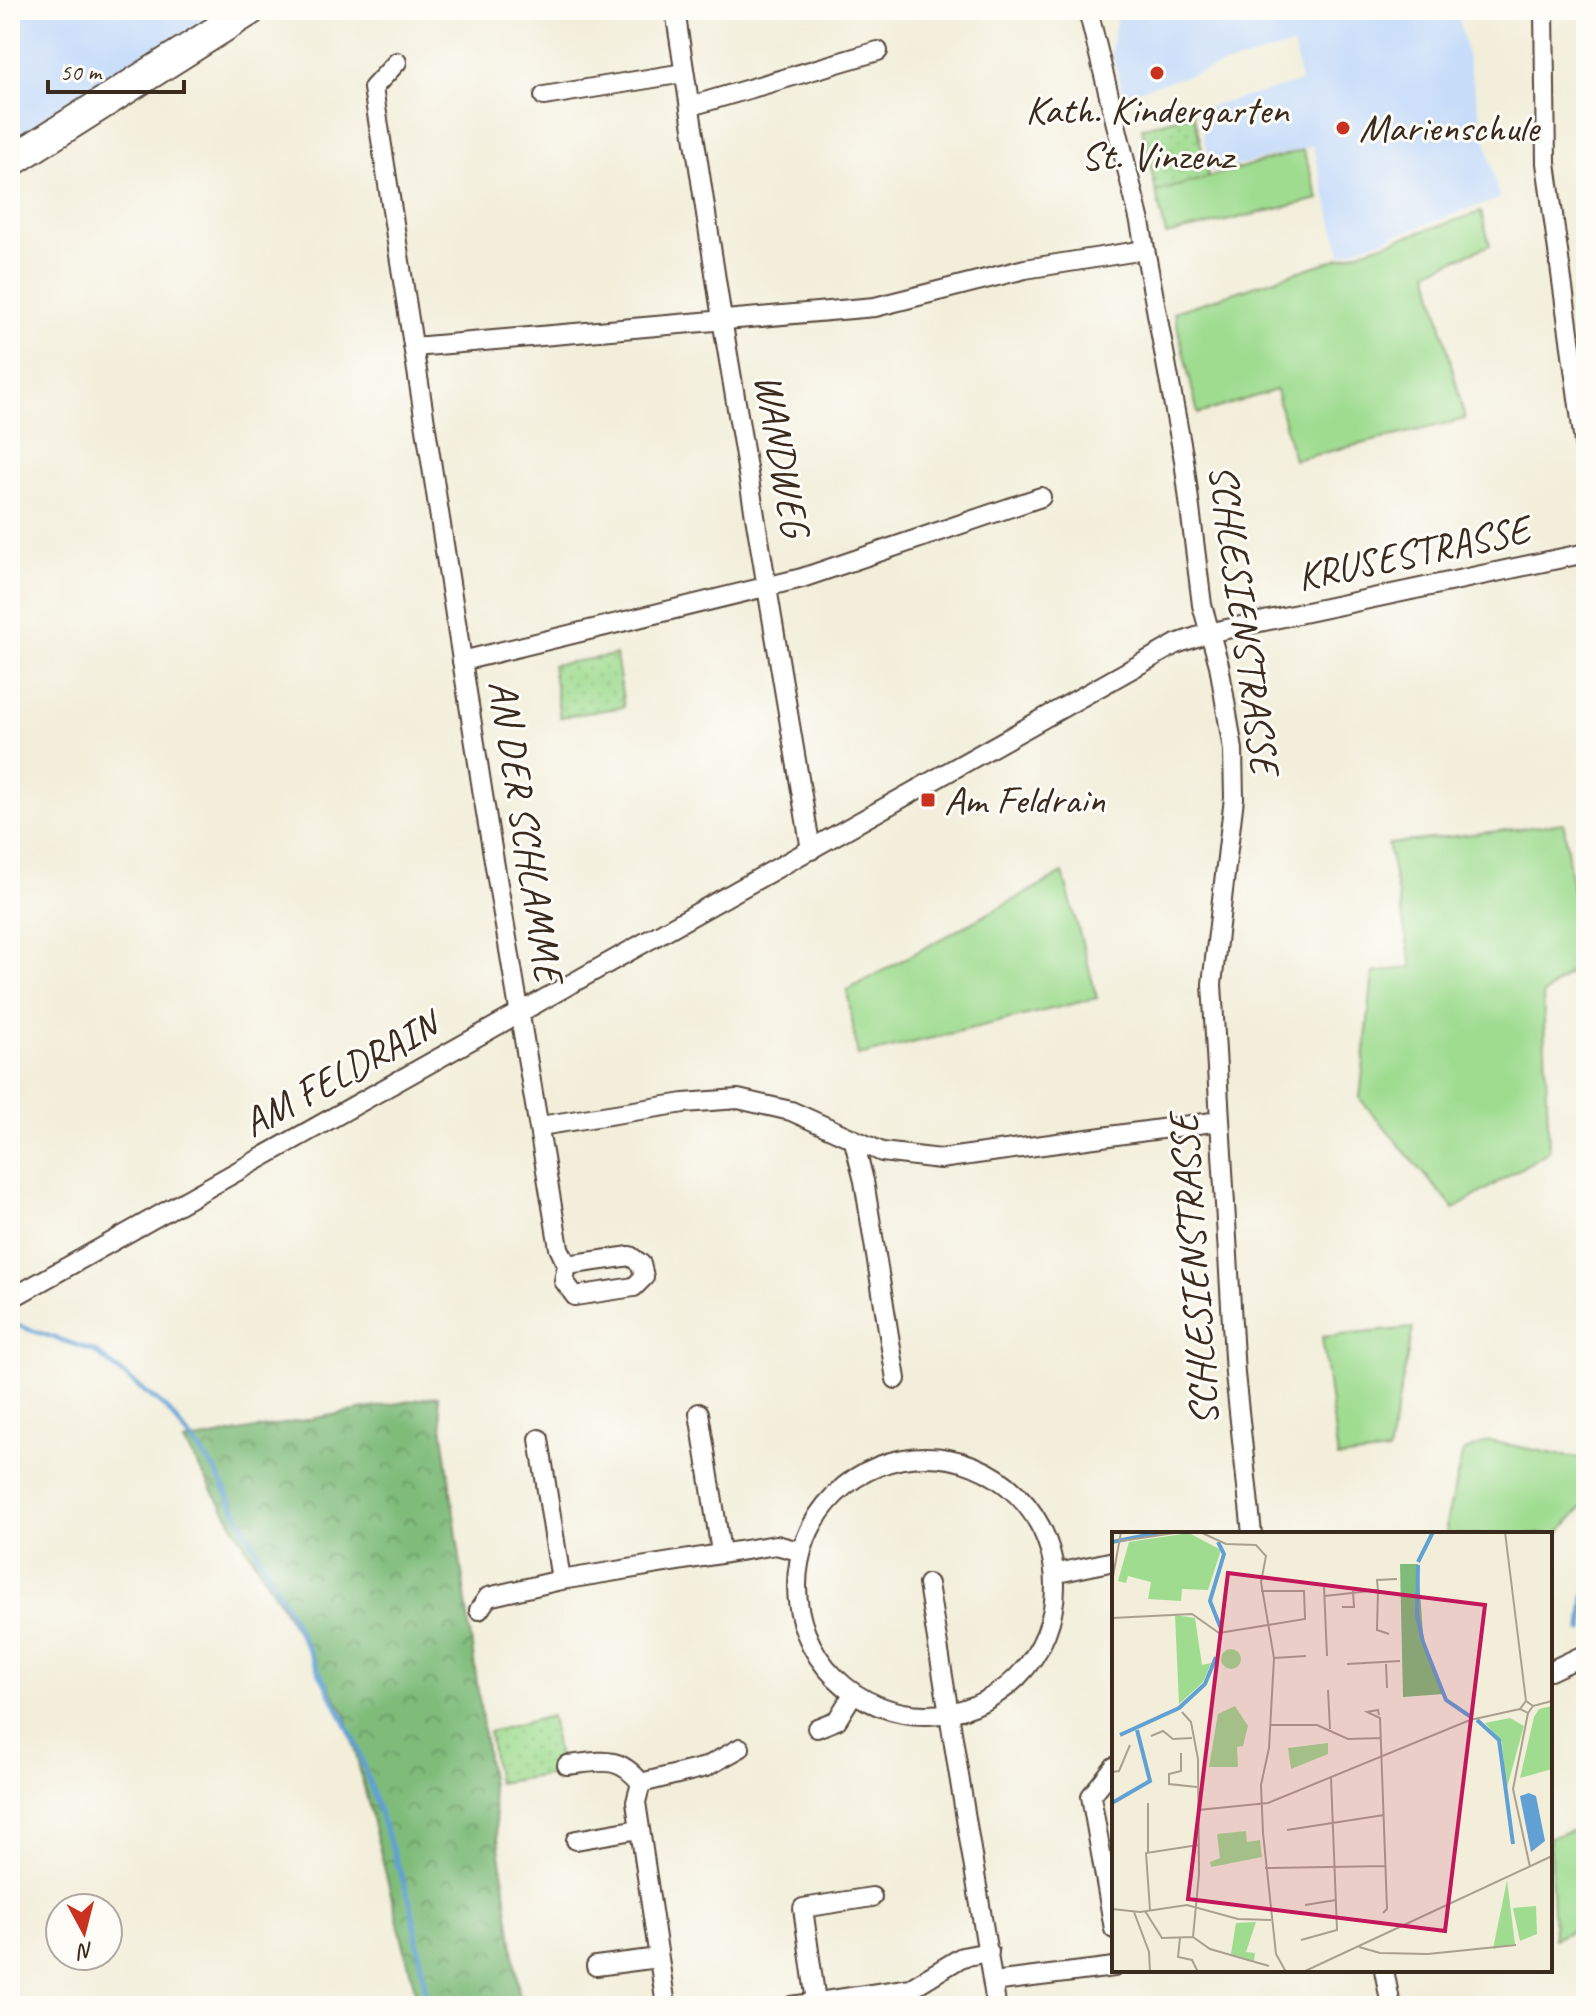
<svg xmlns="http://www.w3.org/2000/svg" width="1596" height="2016" font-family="Caveat,sans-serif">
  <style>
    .built { fill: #c8ddf9 }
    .grass { fill: #9fdc90; stroke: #6d8357; stroke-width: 2 }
    .forest { fill: url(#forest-crowns); stroke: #5d734c; stroke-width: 2 }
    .park { fill: url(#park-dots); stroke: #6d8357; stroke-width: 2 }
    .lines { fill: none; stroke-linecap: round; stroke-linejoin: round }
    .stream { stroke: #61a0d3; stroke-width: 5 }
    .street-casing { stroke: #56473a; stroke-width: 22 }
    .primary-casing { stroke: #56473a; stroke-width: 34 }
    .street { stroke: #fff; stroke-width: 18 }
    .primary { stroke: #fff; stroke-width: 30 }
    .poi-dot { fill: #c8321e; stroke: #fdfcf7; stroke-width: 3 }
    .labels { text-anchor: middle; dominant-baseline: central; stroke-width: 6; stroke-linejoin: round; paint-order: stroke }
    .poi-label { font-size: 40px; fill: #3b2a1e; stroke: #fdfcf7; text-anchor: start }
    .street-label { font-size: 40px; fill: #3b2a1e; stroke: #fdfcf7 }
    .inset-river { fill: none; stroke: #61a0d3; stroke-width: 4 }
    .inset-road { fill: none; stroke: #a9a08f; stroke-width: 2 }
    .view { fill: #c2185b; fill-opacity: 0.15; stroke: #c2185b; stroke-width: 4 }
    .inset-edge { fill: none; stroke: #3b2a1e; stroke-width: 4 }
  </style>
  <defs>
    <pattern id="forest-crowns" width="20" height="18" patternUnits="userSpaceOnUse" patternTransform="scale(2)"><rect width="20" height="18" fill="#7fbc7a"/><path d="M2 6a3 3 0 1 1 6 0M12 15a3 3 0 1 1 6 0" fill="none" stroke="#699963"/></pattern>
    <pattern id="park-dots" width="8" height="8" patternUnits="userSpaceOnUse" patternTransform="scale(2)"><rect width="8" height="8" fill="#9fdc90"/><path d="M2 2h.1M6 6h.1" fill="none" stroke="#8abd7c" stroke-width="1.8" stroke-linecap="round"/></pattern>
  </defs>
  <rect width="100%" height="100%" fill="#fdfcf7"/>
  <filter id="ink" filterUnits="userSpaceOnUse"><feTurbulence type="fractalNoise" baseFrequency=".0125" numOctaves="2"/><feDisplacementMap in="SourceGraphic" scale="16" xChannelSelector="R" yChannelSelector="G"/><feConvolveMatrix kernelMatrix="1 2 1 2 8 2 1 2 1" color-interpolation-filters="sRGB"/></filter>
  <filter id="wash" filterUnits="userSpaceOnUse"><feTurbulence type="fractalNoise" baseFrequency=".006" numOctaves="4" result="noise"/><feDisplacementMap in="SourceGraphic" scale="32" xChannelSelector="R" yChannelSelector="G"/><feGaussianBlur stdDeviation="1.8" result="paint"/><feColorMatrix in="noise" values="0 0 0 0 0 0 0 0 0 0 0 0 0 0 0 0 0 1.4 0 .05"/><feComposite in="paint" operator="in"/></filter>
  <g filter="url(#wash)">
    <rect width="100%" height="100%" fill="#f2eeda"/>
    <g class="built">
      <path d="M 10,10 L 222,10 L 10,142 Z"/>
      <path d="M 1118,10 L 1457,10 L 1499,199 L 1341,254 L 1313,146 L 1212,172 L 1197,110 L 1301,82 L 1293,45 L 1124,94 L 1111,51 Z"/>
    </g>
    <g class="grass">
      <path d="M 1303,150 L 1319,199 L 1166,235 L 1156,192 Z"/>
      <path d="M 1481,212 L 1490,245 L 1428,271 L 1465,419 L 1294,460 L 1276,390 L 1198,414 L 1174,312 Z"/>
      <path d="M 1564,823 L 1581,963 L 1543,995 L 1549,1151 L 1454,1209 L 1360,1099 L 1373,973 L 1412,967 L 1388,844 Z"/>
      <path d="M 1063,873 L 1097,998 L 858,1056 L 847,990 Z"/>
      <path d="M 1413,1328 L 1388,1452 L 1338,1458 L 1322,1337 Z"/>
      <path d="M 1489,1441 L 1585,1460 L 1586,1503 L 1552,1540 L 1550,1534 L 1447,1534 L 1446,1523 L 1463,1452 Z"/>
      <path d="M 1586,1827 L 1586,1924 L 1554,1939 L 1550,1837 Z"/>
    </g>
    <path class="forest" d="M 438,1396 L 519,1993 L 521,2006 L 419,2006 L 346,1715 L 184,1442 Z"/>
    <g class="park">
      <path d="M 1193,113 L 1209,177 L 1156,192 L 1142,128 Z"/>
      <path d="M 616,655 L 624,707 L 560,717 L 552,665 Z"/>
      <path d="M 551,1716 L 560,1773 L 497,1783 L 489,1732 Z"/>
    </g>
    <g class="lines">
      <g class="stream">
        <path d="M 10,1323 L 94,1351 L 167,1409 L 215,1470 L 355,1741 L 411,1904 L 428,2006"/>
        <path d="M 1582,1630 L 1585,1596"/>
      </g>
    </g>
  </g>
  <g filter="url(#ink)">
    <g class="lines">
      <defs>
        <g id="street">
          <path d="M 675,10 L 722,319 L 811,850"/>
          <path d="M 1088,10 L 1140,222 L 1184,460 L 1202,605 L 1219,665 L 1233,750 L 1234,798 L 1212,984 L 1235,1374 L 1252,1534"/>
          <path d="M 1544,10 L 1546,163 L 1586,457"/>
          <path d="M 397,62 L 373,88 L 483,795 L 559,1248 L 567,1265 L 630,1256 L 641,1264 L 644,1277 L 634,1287 L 575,1296 L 564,1281 L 567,1265"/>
          <path d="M 544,96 L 684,73"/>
          <path d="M 691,106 L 878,51"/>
          <path d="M 414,347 L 875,307 L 1025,269 L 1145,250"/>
          <path d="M 462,661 L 802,578 L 1041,497"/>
          <path d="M 540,1126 L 684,1103 L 738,1099 L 791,1111 L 882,1152 L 940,1159 L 1220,1121"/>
          <path d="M 854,1141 L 864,1181 L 896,1379"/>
          <path d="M 10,1299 L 1176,644 L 1208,633 L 1586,553"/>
          <path d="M 699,1413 L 721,1552"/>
          <path d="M 539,1439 L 561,1580"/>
          <circle cx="926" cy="1586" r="129"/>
          <path d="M 1058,1573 L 1114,1561"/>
          <path d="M 928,1584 L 996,2004"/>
          <path d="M 479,1610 L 488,1597 L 561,1580 L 776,1545 L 799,1551"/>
          <path d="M 1550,1671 L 1586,1654"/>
          <path d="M 817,1728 L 837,1720 L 853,1694"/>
          <path d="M 567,1765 C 601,1762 618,1754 641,1783 L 636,1802 L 666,2006"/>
          <path d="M 1114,1767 L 1091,1796 L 1114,1929"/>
          <path d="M 641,1783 L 706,1767 L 740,1748"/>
          <path d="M 576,1840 L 639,1829"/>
          <path d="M 596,1966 L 658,1958"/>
          <path d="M 1384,1970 L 1391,2006"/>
          <path d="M 993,1982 L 1114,1967"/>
          <path d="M 816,2002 L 803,1908 L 872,1897"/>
          <path d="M 792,2006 L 911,1988 L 962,1957 L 989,1952"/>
        </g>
        <path id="primary" d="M 10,162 L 250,10"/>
      </defs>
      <use href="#street" class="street-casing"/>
      <use href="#primary" class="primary-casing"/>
      <use href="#street" class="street"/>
      <use href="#primary" class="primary"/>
    </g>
  </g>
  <g class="poi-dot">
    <circle cx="1157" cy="73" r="8"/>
    <circle cx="1343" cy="128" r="8"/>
    <rect x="920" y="792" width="16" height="16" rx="4"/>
  </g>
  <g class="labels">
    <g class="poi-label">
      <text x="1157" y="110" text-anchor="middle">Kath. Kindergarten<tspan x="1157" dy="46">St. Vinzenz</tspan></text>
      <text x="1359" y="128">Marienschule</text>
      <text x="944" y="800">Am Feldrain</text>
    </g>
    <g class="street-label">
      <text transform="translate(782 455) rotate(80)">WANDWEG</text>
      <text transform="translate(1413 553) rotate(-12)">KRUSESTRASSE</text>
      <text transform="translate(1244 619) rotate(82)">SCHLESIENSTRASSE</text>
      <text transform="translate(526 831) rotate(81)">AN DER SCHLAMME</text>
      <text transform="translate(340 1074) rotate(-29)">AM FELDRAIN</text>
      <text transform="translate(1194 1270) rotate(-94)">SCHLESIENSTRASSE</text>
    </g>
  </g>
  <g transform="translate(1112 1532)">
    <rect width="440" height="440" fill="#f2eeda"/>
    <path d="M 77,1 L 109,18 L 96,58 L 70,57 L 69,69 L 36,67 L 39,50 L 16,44 L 14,51 L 6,49 L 17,10 ZM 63,83 L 83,86 L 90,133 L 99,131 L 91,150 L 67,172 ZM109 127a10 10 0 1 1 20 0a10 10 0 1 1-20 0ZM 123,174 L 136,194 L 131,214 L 125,215 L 126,235 L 97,235 L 106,182 ZM 440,174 L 440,237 L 408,246 L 422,185 L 427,177 ZM 398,186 L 412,194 L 394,259 L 390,210 L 373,191 ZM 216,211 L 216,222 L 179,237 L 176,216 ZM 134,299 L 135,310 L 148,308 L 150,325 L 99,335 L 98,330 L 108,326 L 105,302 ZM 395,348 L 403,412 L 381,417 ZM 424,374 L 425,402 L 408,409 L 401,376 ZM 144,390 L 134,420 L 143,421 L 142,429 L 119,422 L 124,391 Z" fill="#9fdc90"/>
    <path d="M 288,32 L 306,32 L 312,115 L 332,162 L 291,165 Z" fill="#7fbc7a"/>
    <path d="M 417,261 L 424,264 L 433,309 L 419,320 L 408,264 Z" fill="#61a0d3"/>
    <path class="inset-river" d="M 0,10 L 50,0M 106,10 L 112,22 L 98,69 L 109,97M 306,30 L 321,0M 306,33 L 305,83 L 311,110 L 334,168 L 359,185M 365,188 L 387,208 L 401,312M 8,203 L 67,176 L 93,152 L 104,125M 0,271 L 38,249 L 25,198"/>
    <path class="inset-road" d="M 88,0 L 114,12 L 144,13 L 154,24 L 149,50 L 162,126 L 157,216 L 149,253 L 151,301 L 164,422 L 174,440M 393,0 L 414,169M 9,9 L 69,0M 0,50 L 9,0M 212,55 L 215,124M 266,58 L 265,48 L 285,47M 213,64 L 266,58 L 265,98 L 277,102M 230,75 L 242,75 L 241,59M 0,86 L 80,82 L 107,101 L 193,87 L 192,59 L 149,59M 162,126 L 194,124M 235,132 L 288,129M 274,132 L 275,156M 216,158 L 218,197M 421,174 L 416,181 L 408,177 L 414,169 L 421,174 L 440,169M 70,180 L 79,190 L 86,227 L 87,342 L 81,405M 416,181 L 401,257 L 418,335M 267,183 L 266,178 L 255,180 L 268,186 L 275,377 L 271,381M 159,193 L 205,193 L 236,207 L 269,206M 39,204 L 51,199 L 61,207 L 80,206M 69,221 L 69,239 L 57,242 L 57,252 L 85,255M 0,240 L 7,239 L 18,213M 36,271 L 36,320M 86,278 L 156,271 L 358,188 L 408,177M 175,298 L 272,283M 153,336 L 274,334M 193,373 L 224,368M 0,377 L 28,380 L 75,373 L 126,387 L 159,388M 38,378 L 34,321 L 86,313M 33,379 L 50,406 L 81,405 L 98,417 L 157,434M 22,380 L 37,420 L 38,440M 68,406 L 66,425 L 80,428 L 86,440M 189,408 L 225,398 L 219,246M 247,415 L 268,421 L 316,422 L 404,413M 191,440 L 440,324"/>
    <path class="view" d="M 116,41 L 373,73 L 333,399 L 76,367 Z"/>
    <rect width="440" height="440" class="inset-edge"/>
  </g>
  <rect width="1596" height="2016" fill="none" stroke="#fdfcf7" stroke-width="40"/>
  <g transform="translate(84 1932) rotate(173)"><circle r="38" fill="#fdfcf7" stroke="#afa8a0" stroke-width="2"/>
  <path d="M0-6L14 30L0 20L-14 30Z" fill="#c8321e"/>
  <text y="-12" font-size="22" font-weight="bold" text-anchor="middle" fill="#3b2a1e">N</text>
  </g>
  <path d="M48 80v12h136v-12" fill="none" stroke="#3b2a1e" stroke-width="4"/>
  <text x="60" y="80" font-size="24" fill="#3b2a1e" stroke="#fdfcf7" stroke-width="6" paint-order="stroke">50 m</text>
</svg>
